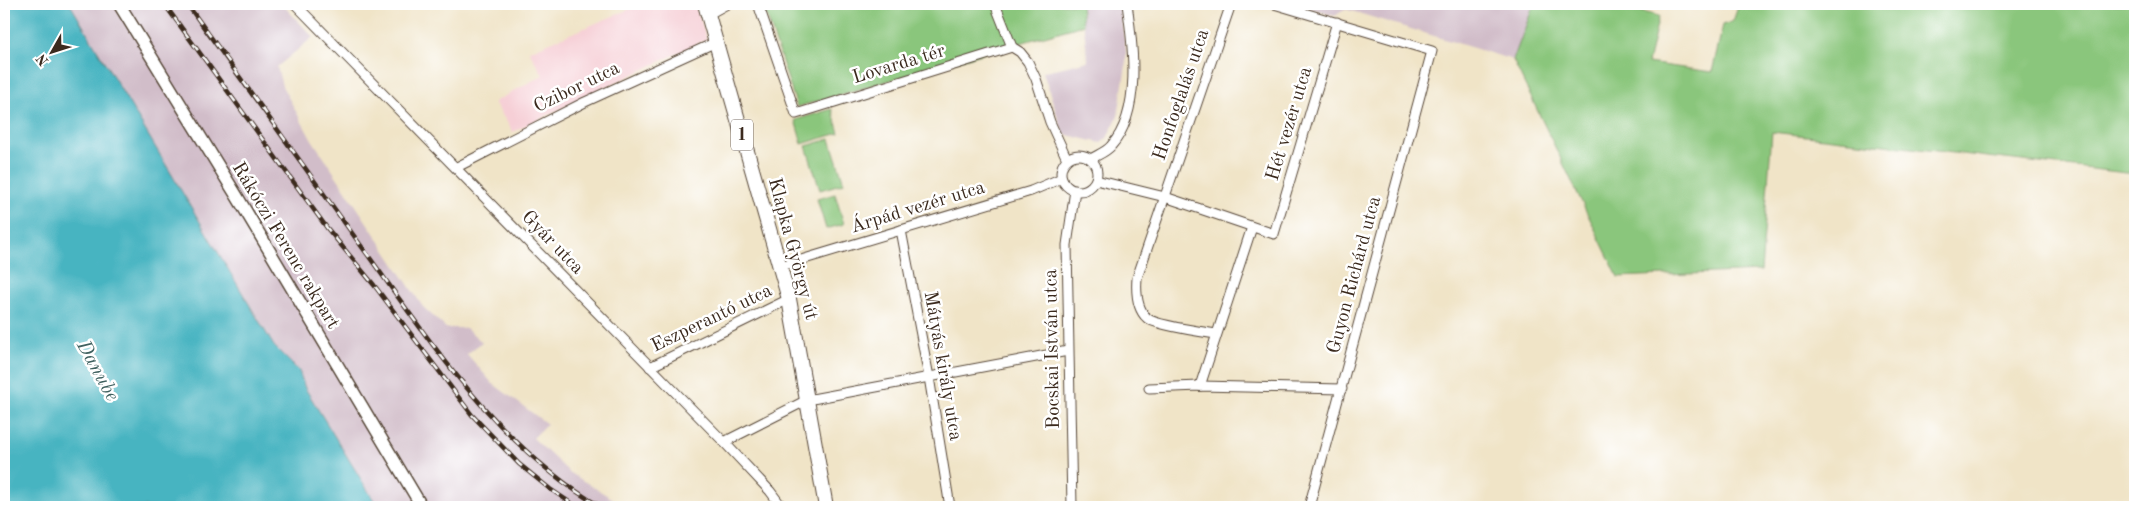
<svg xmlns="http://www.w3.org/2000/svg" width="2139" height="511" font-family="'Old Standard TT',serif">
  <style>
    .built { fill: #f6cfd6 }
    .industrial { fill: #d1bdc9 }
    .green { fill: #8ac67b; stroke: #62784c }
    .water { fill: #46b4c1; stroke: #406f70 }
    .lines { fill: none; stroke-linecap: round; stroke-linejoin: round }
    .minor-casing { stroke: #564637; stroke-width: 11 }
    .tertiary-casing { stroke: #564637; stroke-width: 14 }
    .primary-casing { stroke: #564637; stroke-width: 16 }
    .minor { stroke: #fff; stroke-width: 9 }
    .tertiary { stroke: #fff; stroke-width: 11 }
    .primary { stroke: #fff; stroke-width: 14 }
    .rail-casing { stroke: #3b2a1e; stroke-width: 4.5 }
    .rail { stroke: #fff; stroke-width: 2.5; stroke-dasharray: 8; stroke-linecap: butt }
    .labels { text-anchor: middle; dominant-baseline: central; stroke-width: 5; stroke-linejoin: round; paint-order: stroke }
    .shield { fill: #fff; stroke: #766a62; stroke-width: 1 }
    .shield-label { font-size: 18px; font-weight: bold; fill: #3b2a1e }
    .street-label { font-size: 19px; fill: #3b2a1e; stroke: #fff }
    .water-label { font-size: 20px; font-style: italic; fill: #3f615f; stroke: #fff }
  </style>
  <rect width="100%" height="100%" fill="#fff"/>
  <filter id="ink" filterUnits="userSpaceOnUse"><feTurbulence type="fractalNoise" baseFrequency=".02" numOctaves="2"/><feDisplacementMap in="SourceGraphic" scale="10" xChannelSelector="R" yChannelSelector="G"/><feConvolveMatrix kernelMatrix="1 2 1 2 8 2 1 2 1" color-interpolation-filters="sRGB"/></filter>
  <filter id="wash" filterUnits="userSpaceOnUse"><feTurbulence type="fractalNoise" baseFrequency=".0096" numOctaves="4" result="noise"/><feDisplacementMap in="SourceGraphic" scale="20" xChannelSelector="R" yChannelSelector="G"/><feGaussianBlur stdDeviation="1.12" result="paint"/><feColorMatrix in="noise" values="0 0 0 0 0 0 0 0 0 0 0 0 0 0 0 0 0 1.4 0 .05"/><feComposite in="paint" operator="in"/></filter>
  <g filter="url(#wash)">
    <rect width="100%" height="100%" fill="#f0e4c7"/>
    <path class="built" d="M 642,4 L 695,4 L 707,39 L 513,132 L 494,102 L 543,75 L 529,51 Z"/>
    <g class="industrial">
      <path d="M 70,4 L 282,4 L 313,37 L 277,67 L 282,86 L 309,135 L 423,307 L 446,328 L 466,328 L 482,342 L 467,354 L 492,383 L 547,424 L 533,438 L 569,472 L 626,507 L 378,507 L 305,388 L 299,371 L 274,346 Z"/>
      <path d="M 1081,4 L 1119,4 L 1126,50 L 1126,65 L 1118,116 L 1107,138 L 1101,143 L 1063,134 L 1043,72 L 1088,61 Z"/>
      <path d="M 1295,4 L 1534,4 L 1513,60 L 1345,9 L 1335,16 Z"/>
    </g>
    <g class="green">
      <path d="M 763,4 L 1081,4 L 1083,25 L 797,107 Z"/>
      <path d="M 1534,4 L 1607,4 L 1659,16 L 1648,63 L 1712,72 L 1723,25 L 1733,21 L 1739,4 L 2135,4 L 2135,174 L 1772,132 L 1761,271 L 1618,277 L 1513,60 Z"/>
      <path d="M 832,109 L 839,133 L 802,144 L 795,120 Z"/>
      <path d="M 830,139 L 844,183 L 820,190 L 806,146 Z"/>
      <path d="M 835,194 L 844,224 L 826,229 L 817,199 Z"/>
      <path d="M 2135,502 L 2135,507 L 2081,507 L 2080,503 Z"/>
    </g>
    <path class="water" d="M 4,4 L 70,4 L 274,346 L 299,371 L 305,388 L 378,507 L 4,507 Z"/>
  </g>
  <g filter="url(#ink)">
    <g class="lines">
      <defs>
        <g id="minor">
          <path d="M 295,4 L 724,442 L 770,491 L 782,507"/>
          <path d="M 758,4 L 796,114 L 1012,47"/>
          <path d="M 995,4 L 1012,47 L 1020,52 L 1028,62 L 1036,79 L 1050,122 L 1067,159"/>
          <path d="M 1274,4 L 1432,51 L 1309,507"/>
          <path d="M 707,15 L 727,4"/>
          <circle cx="1079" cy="173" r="18"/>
          <path d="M 1091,159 C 1097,155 1106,152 1111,146 C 1142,112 1133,45 1127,4"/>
          <path d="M 457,167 L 585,102 L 714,43"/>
          <path d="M 1096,180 L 1165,197 L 1274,234 L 1337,22"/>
          <path d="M 901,230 L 929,377 L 950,507"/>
          <path d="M 781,266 L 1031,191 L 1062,178"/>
          <path d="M 1216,334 C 1203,332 1154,325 1147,318 C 1136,308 1136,291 1137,278 L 1231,4"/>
          <path d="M 650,367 L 789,299"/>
          <path d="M 1200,386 L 1252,227"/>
          <path d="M 1149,388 L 1200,386 L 1342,389"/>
          <path d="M 724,442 L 807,400 L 1068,351"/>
          <path d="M 1072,507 L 1067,245 L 1075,190"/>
        </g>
        <path id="tertiary" d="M 119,4 L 238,198 L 422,507"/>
        <path id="primary" d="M 705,4 L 789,299 L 826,507"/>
      </defs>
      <use href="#minor" class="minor-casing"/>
      <use href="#tertiary" class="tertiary-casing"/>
      <use href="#primary" class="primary-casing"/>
      <use href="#minor" class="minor"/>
      <use href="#tertiary" class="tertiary"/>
      <use href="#primary" class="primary"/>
      <defs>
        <g id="rail">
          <path d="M 187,4 C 246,85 304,166 362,247 C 431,342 497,446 601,507"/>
          <path d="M 165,5 L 327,228 L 374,285 L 472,415 L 519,464 L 550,489 L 577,507"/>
        </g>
      </defs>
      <use href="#rail" class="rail-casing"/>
      <use href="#rail" class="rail"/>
    </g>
  </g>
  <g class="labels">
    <rect class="shield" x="731" y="119.5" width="22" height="31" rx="4"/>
    <g class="shield-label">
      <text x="742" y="135">1</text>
    </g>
    <g class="street-label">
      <text transform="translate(899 65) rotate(-17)">Lovarda tér</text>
      <text transform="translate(577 88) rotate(-26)">Czibor utca</text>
      <text transform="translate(1182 95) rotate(-71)">Honfoglalás utca</text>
      <text transform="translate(1290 124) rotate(-73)">Hét vezér utca</text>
      <text transform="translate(918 208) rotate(-17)">Árpád vezér utca</text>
      <text transform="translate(552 243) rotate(46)">Gyár utca</text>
      <text transform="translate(285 246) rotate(59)">Rákóczi Ferenc rakpart</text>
      <text transform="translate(792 249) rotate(75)">Klapka György út</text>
      <text transform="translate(1355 275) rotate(-75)">Guyon Richárd utca</text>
      <text transform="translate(712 319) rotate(-26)">Eszperantó utca</text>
      <text transform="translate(1053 349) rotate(-91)">Bocskai István utca</text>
      <text transform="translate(942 366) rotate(80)">Mátyás király utca</text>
    </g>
    <g class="water-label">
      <text transform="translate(97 371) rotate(61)">Danube</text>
    </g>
  </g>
  <rect width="2139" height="511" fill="none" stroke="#fff" stroke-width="20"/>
  <g transform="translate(52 52) rotate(231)" stroke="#ffffff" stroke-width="4" paint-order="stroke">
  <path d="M0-4L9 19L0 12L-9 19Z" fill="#3b2a1e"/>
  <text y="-8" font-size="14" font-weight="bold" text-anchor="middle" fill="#3b2a1e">N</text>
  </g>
</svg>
